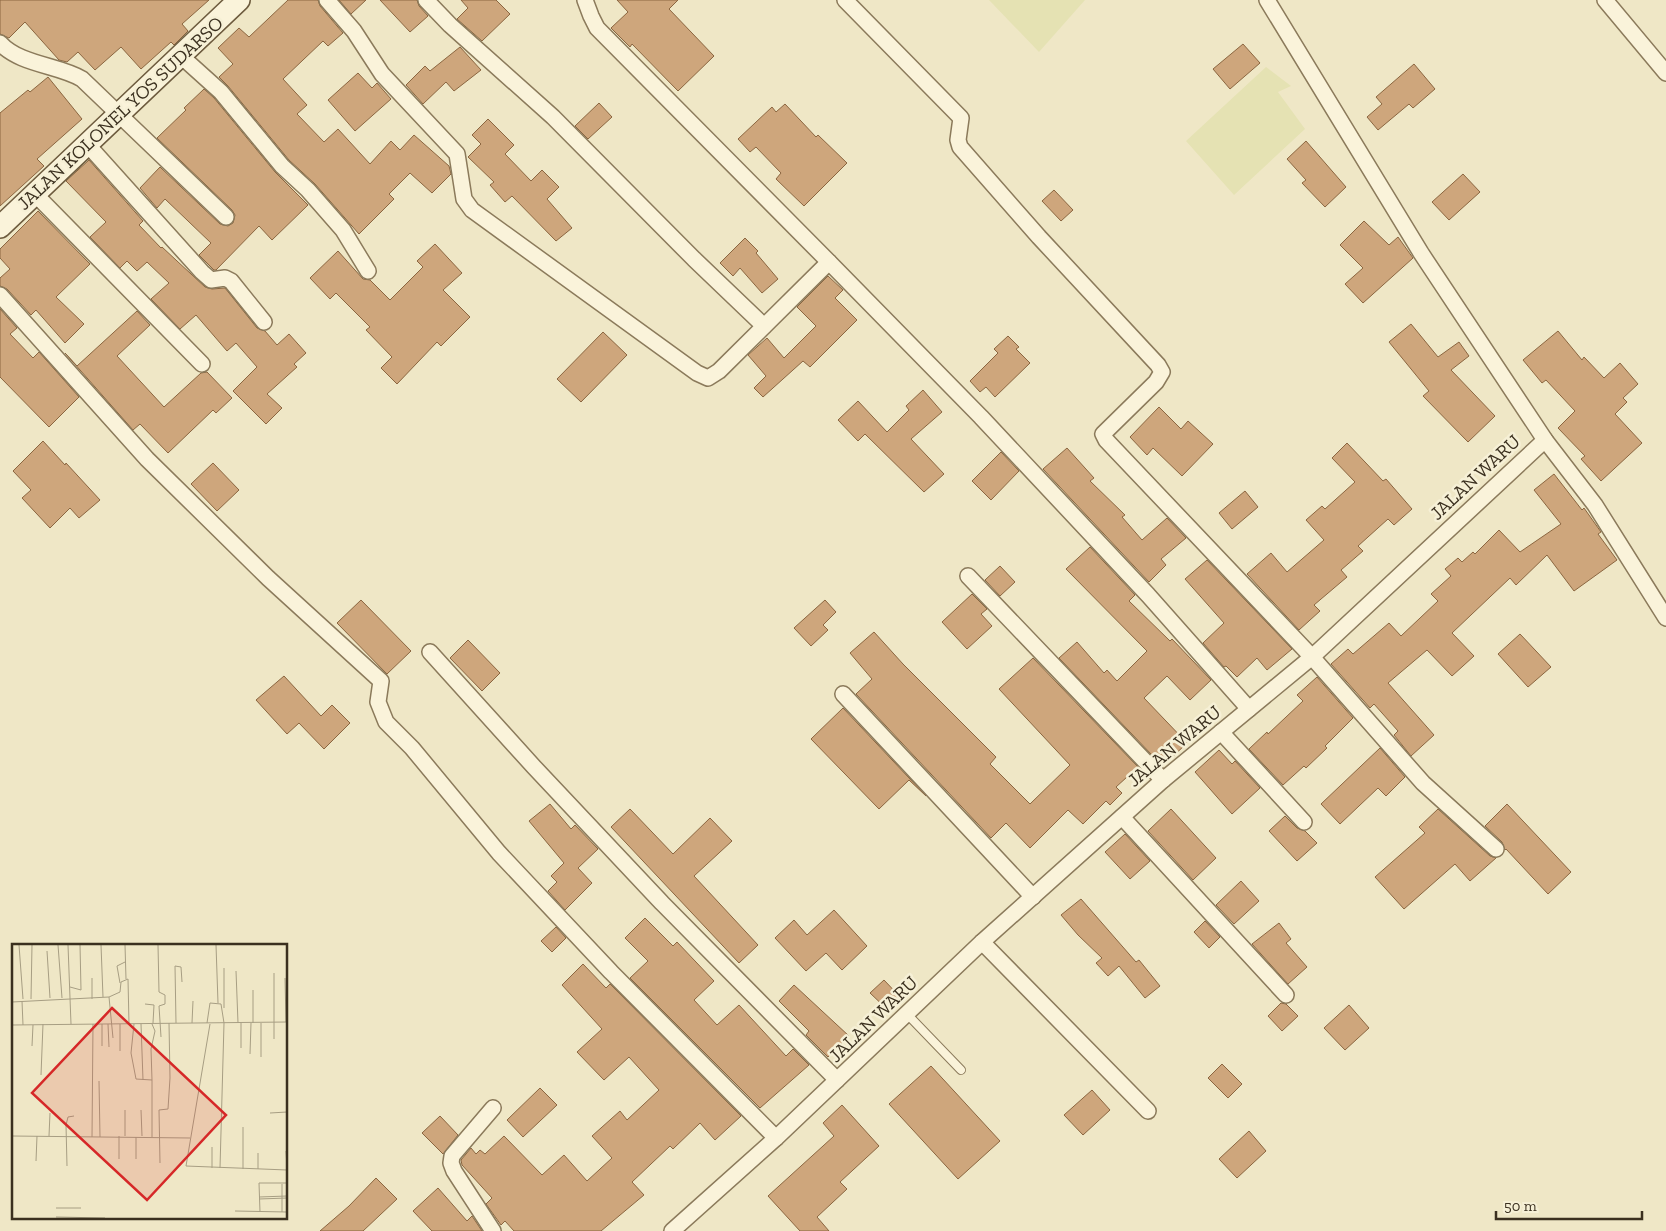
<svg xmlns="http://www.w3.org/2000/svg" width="1666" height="1231" font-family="'Zilla Slab',serif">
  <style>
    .farmland { fill: #e5e2b3 }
    .building { fill: #cea67c; stroke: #8b6640 }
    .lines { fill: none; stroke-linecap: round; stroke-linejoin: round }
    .lane-casing { stroke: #8b7a5b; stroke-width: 10 }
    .street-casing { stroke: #8b7a5b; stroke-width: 18 }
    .secondary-casing { stroke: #6d5b3e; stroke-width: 24 }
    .lane { stroke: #faf3da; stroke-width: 8 }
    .street { stroke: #faf3da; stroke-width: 15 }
    .secondary { stroke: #faf3da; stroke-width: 21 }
    .labels { text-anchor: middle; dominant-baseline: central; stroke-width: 5; stroke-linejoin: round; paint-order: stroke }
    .street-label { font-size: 19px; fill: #3b301f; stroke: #f6f0d6 }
    .inset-road { fill: none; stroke: #a79e83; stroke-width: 1 }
    .view { fill: #d62828; fill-opacity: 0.15; stroke: #d62828; stroke-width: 2.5 }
    .inset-edge { fill: none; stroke: #3b301f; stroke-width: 2.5 }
  </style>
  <rect width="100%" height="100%" fill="#efe7c6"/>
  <g class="farmland">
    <path d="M 989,0 L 1085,0 L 1039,52 Z"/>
    <path d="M 1266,67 L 1291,86 L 1278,92 L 1305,129 L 1234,195 L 1186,141 Z"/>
  </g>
  <g class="building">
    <path d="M 0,0 L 209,0 L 182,24 L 188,31 L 174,45 L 171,42 L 141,69 L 121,47 L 95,70 L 78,52 L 67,62 L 59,60 L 25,22 L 9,38 L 0,34 Z"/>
    <path d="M 288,0 L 318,0 L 320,6 L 343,33 L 328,46 L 323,41 L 283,79 L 307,105 L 297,114 L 324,142 L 338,129 L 370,164 L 391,141 L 400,150 L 414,135 L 449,166 L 451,174 L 432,193 L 410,173 L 389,194 L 394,199 L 359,234 L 315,184 L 289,160 L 228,86 L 219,77 L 233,64 L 218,48 L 239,28 L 249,37 Z"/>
    <path d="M 339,0 L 366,0 L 351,14 Z"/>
    <path d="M 380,0 L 417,0 L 419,6 L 428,16 L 410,32 Z"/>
    <path d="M 461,0 L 496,0 L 510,14 L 482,41 L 457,19 L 468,8 Z"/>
    <path d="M 617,0 L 678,0 L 669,9 L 714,56 L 678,91 L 632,44 L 630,47 L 611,28 L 628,12 Z"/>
    <path d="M 1243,44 L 1260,63 L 1230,89 L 1213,69 Z"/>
    <path d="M 460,47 L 481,70 L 454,91 L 446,82 L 423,104 L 406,85 L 425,66 L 430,71 Z"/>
    <path d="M 1414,64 L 1435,89 L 1413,108 L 1409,104 L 1378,130 L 1367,117 L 1382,104 L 1376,97 Z"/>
    <path d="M 358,73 L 372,88 L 377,83 L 391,99 L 355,131 L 328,100 Z"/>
    <path d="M 48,77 L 82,119 L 37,159 L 44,166 L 0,206 L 0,113 L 28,90 L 30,92 Z"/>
    <path d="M 204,89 L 214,98 L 275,172 L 308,205 L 272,240 L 259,226 L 216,270 L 214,270 L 199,255 L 211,243 L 165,199 L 157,208 L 140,188 L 160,167 L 220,224 L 228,226 L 233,223 L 235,215 L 232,210 L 157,138 L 186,110 L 184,108 Z"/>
    <path d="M 599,103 L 612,117 L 588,139 L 575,126 Z"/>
    <path d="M 785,104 L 816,137 L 818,135 L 847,163 L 804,206 L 776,179 L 781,173 L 756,147 L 750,152 L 738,139 L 772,107 L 776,112 Z"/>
    <path d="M 488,119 L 514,145 L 505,154 L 531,181 L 542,170 L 559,187 L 547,199 L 572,228 L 556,241 L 512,196 L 505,202 L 490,185 L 494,182 L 468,157 L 481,144 L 472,135 Z"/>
    <path d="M 1306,141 L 1346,187 L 1325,207 L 1302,183 L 1306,180 L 1287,159 Z"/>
    <path d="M 89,160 L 143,221 L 139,225 L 161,248 L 162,247 L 205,287 L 212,289 L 225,288 L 257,328 L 265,331 L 277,345 L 289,334 L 306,353 L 294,364 L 297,367 L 267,394 L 282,408 L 266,424 L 233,391 L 257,367 L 236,343 L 227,351 L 196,315 L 180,329 L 151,299 L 169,283 L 147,262 L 137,271 L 127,261 L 120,268 L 90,237 L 106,222 L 66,181 Z"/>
    <path d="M 1463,174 L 1480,192 L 1449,220 L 1432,202 Z"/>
    <path d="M 1054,190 L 1073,210 L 1061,221 L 1042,201 Z"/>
    <path d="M 38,211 L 90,264 L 56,297 L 84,324 L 65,343 L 36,310 L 31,315 L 7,289 L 0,286 L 0,278 L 10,269 L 0,258 L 0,249 Z"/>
    <path d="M 1364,221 L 1389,245 L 1398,237 L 1413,258 L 1363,303 L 1345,284 L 1363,268 L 1340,245 Z"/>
    <path d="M 745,238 L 758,251 L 756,253 L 778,279 L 762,293 L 740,268 L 733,276 L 720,263 Z"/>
    <path d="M 435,244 L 462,273 L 443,290 L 470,317 L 441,346 L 437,342 L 397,384 L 381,368 L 392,357 L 366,330 L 370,327 L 336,293 L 330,299 L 310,278 L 338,251 L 363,279 L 370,280 L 390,300 L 423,267 L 417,261 Z"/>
    <path d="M 828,276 L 843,290 L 835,298 L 857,320 L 810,367 L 803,361 L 763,397 L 754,388 L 766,376 L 748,355 L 767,338 L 784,358 L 816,326 L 797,307 Z"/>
    <path d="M 0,309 L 17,328 L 10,334 L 33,358 L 39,352 L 79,397 L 49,427 L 0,377 Z"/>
    <path d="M 137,311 L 150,325 L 117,356 L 164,407 L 201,373 L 207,372 L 232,398 L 216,413 L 213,410 L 168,453 L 140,424 L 133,430 L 65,353 L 77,366 Z"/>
    <path d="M 1411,324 L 1438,357 L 1459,342 L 1469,356 L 1451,370 L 1495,416 L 1468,442 L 1423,396 L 1429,391 L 1389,342 Z"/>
    <path d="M 1558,331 L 1582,360 L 1584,357 L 1604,378 L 1620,363 L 1638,384 L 1623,398 L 1627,402 L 1615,414 L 1642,443 L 1601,481 L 1581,459 L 1585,456 L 1558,428 L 1575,411 L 1546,380 L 1542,383 L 1523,360 Z"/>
    <path d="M 603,332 L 627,355 L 581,402 L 557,379 Z"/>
    <path d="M 1008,336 L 1019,347 L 1016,349 L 1030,363 L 995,397 L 986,387 L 980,392 L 970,381 L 998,353 L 994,349 Z"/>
    <path d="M 923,390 L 942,412 L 911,439 L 944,474 L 924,492 L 865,434 L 858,441 L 838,420 L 858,401 L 887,432 L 909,410 L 906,406 Z"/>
    <path d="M 1159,407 L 1181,429 L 1188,421 L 1213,444 L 1182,476 L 1153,448 L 1147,455 L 1130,437 Z"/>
    <path d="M 43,441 L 65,465 L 66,463 L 100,500 L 79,518 L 70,508 L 50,528 L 22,498 L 31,490 L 13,471 Z"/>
    <path d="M 1347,443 L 1383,481 L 1386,479 L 1412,509 L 1394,525 L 1388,519 L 1358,546 L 1363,551 L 1341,570 L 1347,577 L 1314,605 L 1320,611 L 1299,630 L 1247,574 L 1271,553 L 1287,572 L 1324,540 L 1306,520 L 1322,506 L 1325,509 L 1355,482 L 1332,458 Z"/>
    <path d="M 1067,448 L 1094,478 L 1090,481 L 1125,515 L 1122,517 L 1142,540 L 1167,518 L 1186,538 L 1161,559 L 1166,565 L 1149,582 L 1043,469 Z"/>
    <path d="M 1001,452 L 1019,471 L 991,500 L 972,481 Z"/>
    <path d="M 213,463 L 239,490 L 217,511 L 191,484 Z"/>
    <path d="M 1554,474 L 1582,510 L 1584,508 L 1601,532 L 1598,534 L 1617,560 L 1574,591 L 1547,555 L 1516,585 L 1510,578 L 1452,633 L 1474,656 L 1452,676 L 1427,650 L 1388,683 L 1434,735 L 1411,756 L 1394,735 L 1398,731 L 1374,704 L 1370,708 L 1331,664 L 1348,649 L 1353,654 L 1389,623 L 1401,636 L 1438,601 L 1431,594 L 1451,576 L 1445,569 L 1458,558 L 1462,562 L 1473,552 L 1475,554 L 1499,530 L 1520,552 L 1561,524 L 1534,490 Z"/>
    <path d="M 1245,491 L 1258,507 L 1232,529 L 1219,513 Z"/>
    <path d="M 1090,547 L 1135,595 L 1129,601 L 1170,641 L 1172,639 L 1211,680 L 1190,700 L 1167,676 L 1144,698 L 1187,743 L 1165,764 L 1154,753 L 1152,755 L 1059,658 L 1077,642 L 1104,673 L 1107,670 L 1117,681 L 1147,651 L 1066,569 Z"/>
    <path d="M 1207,560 L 1292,649 L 1267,670 L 1257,658 L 1237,677 L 1226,666 L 1224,667 L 1203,643 L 1224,623 L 1185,579 Z"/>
    <path d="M 1000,566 L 1015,582 L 1000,596 L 985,580 Z"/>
    <path d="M 972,594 L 987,609 L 981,614 L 992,626 L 967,649 L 942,622 Z"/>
    <path d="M 361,600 L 411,651 L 387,674 L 337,623 Z"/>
    <path d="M 825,600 L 836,612 L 823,625 L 828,630 L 811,646 L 794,628 Z"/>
    <path d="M 874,632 L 903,664 L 996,757 L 990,764 L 1030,804 L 1070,765 L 999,689 L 1033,658 L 1138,767 L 1116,787 L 1122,793 L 1110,805 L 1106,801 L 1083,824 L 1068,810 L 1030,848 L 1006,823 L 991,838 L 856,694 L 872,679 L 850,653 Z"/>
    <path d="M 1520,634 L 1551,667 L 1528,687 L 1498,654 Z"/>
    <path d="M 468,640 L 500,673 L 482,691 L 450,658 Z"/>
    <path d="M 284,676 L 321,716 L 332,705 L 350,723 L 324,749 L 299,723 L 287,734 L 256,700 Z"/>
    <path d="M 1317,677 L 1353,718 L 1325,746 L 1327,748 L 1306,768 L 1304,766 L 1283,785 L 1249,749 L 1267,732 L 1268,734 L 1303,701 L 1297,695 Z"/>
    <path d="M 843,708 L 926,796 L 909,780 L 879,809 L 811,739 Z"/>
    <path d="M 1380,748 L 1405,777 L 1386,796 L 1378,788 L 1340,824 L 1321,804 Z"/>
    <path d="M 1219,750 L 1232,764 L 1235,761 L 1260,788 L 1232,814 L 1195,772 Z"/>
    <path d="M 550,804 L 571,829 L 575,825 L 598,849 L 578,868 L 592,883 L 565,910 L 548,891 L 557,882 L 551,876 L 564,863 L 529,821 Z"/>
    <path d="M 1507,804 L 1571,872 L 1548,894 L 1506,849 L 1505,850 L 1502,842 L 1485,826 Z"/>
    <path d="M 630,809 L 673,854 L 710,818 L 732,841 L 694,876 L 758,945 L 739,963 L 611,827 Z"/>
    <path d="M 1171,809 L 1216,858 L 1193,880 L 1148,831 Z"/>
    <path d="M 1438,809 L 1490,856 L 1496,858 L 1470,881 L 1455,864 L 1404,909 L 1375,877 L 1425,833 L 1419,827 Z"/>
    <path d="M 1285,816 L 1297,828 L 1305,831 L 1317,843 L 1297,861 L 1269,831 Z"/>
    <path d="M 1125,834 L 1150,861 L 1130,879 L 1105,852 Z"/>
    <path d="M 1241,881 L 1259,901 L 1234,924 L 1216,905 Z"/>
    <path d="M 1081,899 L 1136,962 L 1139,960 L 1160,986 L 1145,998 L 1119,966 L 1108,976 L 1096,963 L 1102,958 L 1078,935 L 1061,915 Z"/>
    <path d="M 834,910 L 867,946 L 842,970 L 826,953 L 806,971 L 775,938 L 794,920 L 807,935 Z"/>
    <path d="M 645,918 L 673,946 L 677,942 L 714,981 L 694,1000 L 717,1025 L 739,1005 L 786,1056 L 793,1049 L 809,1065 L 760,1108 L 630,978 L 648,961 L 625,938 Z"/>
    <path d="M 1205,921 L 1220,937 L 1209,948 L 1194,932 Z"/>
    <path d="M 1279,923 L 1291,939 L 1286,943 L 1307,967 L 1288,984 L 1252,944 Z"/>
    <path d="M 556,927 L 566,938 L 552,952 L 541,941 Z"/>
    <path d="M 583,964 L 606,988 L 610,984 L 741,1116 L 715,1140 L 700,1123 L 673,1149 L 670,1146 L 632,1182 L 644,1195 L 601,1231 L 514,1231 L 505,1221 L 501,1225 L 486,1204 L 492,1198 L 462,1165 L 461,1160 L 471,1148 L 476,1154 L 480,1150 L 485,1154 L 504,1136 L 542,1175 L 564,1155 L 587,1181 L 612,1158 L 592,1136 L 620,1111 L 627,1120 L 659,1090 L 629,1057 L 604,1080 L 577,1052 L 602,1029 L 562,985 Z"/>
    <path d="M 884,980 L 902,999 L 889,1011 L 870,993 Z"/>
    <path d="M 794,985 L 849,1036 L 828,1057 L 806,1035 L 809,1031 L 779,1001 Z"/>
    <path d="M 1281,1003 L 1286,1004 L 1298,1016 L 1282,1031 L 1268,1016 Z"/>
    <path d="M 1349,1005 L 1369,1028 L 1345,1050 L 1324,1028 Z"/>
    <path d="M 1222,1064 L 1242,1084 L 1228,1098 L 1208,1078 Z"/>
    <path d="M 931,1066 L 1000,1141 L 958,1179 L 889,1104 Z"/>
    <path d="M 540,1088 L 557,1105 L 523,1137 L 507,1120 Z"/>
    <path d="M 1092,1090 L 1110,1110 L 1083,1135 L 1064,1115 Z"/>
    <path d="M 842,1105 L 879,1146 L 840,1182 L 847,1189 L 817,1217 L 829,1231 L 800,1231 L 768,1196 L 834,1136 L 823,1123 Z"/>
    <path d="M 440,1116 L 458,1135 L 443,1154 L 422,1133 Z"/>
    <path d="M 1249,1131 L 1266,1151 L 1237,1178 L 1219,1159 Z"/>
    <path d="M 376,1178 L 397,1199 L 363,1231 L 320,1231 L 349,1206 Z"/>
    <path d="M 438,1188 L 467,1221 L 472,1216 L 482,1231 L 432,1231 L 413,1211 Z"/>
  </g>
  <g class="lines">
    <defs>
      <path id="lane" d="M 907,1014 L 961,1070"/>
      <g id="street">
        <path d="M 327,0 L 354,31 L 382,74 L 457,154 L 464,199 L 472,210 L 697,373 L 708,378 L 719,371 L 829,262 L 981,417 L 1148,595 L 1249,709"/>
        <path d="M 426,0 L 450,25 L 553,117 L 694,259 L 764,326"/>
        <path d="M 585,0 L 591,16 L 597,28 L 829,262"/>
        <path d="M 845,0 L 961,118 L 958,140 L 960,147 L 1039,237 L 1158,365 L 1162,372 L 1156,382 L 1103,434 L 1106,440 L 1312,657 L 1423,783 L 1496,849"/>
        <path d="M 1267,0 L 1421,253 L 1545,440 L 1595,505 L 1666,618"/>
        <path d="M 1605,0 L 1666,73"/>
        <path d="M 0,43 C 20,65 59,65 82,79 L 226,217"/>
        <path d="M 181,56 L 221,92 L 282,166 L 308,190 L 343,230 L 368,271"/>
        <path d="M 87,144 L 202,272 L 211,280 L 225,278 L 231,281 L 264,322"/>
        <path d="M 35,194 L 202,364"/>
        <path d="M 0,295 L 147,459 L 268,578 L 381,681 L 378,702 L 386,722 L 412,748 L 499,853 L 611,972 L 776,1138"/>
        <path d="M 968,576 L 1163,780"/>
        <path d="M 430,652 L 534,767 L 662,903 L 837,1080"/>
        <path d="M 843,694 L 1033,897"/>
        <path d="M 1221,732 L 1304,822"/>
        <path d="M 1122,817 L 1286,995"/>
        <path d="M 982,942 L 1148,1111"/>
        <path d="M 493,1231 L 454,1171 L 451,1163 L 452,1156 L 493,1108"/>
        <path d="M 672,1231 L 776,1138 L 982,942 L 1163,780 L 1312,657 L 1545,440"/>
      </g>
      <path id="secondary" d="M 0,227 L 239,0"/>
    </defs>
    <use href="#lane" class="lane-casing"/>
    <use href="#street" class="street-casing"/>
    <use href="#secondary" class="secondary-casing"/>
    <use href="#lane" class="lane"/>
    <use href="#street" class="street"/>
    <use href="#secondary" class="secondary"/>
  </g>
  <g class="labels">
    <g class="street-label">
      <text transform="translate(120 113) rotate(-43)">JALAN KOLONEL YOS SUDARSO</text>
      <text transform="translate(1475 477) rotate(-43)">JALAN WARU</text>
      <text transform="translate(1174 746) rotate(-40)">JALAN WARU</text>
      <text transform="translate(873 1019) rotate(-44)">JALAN WARU</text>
    </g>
  </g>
  <g transform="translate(12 944)">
    <rect width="275" height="275" fill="#efe7c6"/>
    <path class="inset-road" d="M 7,1 L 11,55M 46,1 L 50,54M 56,1 L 59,80M 89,1 L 91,53M 113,1 L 114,35M 146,1 L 147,48 L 153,51 L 153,60 L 147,62 L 149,93M 204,1 L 206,59M 35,7 L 38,54M 212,24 L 212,64M 224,27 L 226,79M 80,34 L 80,55M 273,34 L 274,78M 108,39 L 105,22 L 113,18M 58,43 L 69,46 L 68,1M 241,46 L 241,79M 97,53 L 108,48 L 109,38 L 116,35 L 117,80M 19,55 L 20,1M 10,57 L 11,81M 0,58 L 97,53 L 101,94M 133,60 L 142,61 L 141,79M 164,79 L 163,22 L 169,23 L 170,38M 180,79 L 181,57M 195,79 L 198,59 L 209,60 L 212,79 L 208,224M 229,79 L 229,104M 90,80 L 90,102M 96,80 L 97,103M 122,80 L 119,109 L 124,135 L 140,136 L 140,193M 129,80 L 131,136M 198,80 L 174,222 L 275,226M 0,81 L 275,78M 262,95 L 262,29M 20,102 L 21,81M 108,107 L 108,80M 238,110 L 239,79M 249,113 L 249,79M 29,131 L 31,80M 140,136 L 139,105 L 143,87 L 140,80M 87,137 L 88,193M 113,166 L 113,192M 129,166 L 130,192M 258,169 L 275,168M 231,183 L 231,225M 0,192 L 178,194M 37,192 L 38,169M 107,192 L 107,215M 80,193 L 81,80M 200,203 L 200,224M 274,207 L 275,223M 124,215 L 124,193M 24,217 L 25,192M 148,219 L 147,166 L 156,165 L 158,134 L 157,79M 55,222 L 54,181 L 56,173 L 62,172M 246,225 L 246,209M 270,240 L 270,268M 247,253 L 275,252M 247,255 L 275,254M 44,264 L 69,264M 223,267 L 275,268M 248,268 L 247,239 L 275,239M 44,273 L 93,274"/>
    <path class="view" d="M 100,64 L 214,171 L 135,256 L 20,149 Z"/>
    <rect width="275" height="275" class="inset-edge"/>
  </g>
  <path d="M1496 1211v8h146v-8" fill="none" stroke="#3b301f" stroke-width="2.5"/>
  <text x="1504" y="1211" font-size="15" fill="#3b301f" stroke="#f6f0d6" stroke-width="4" paint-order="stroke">50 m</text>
</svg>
